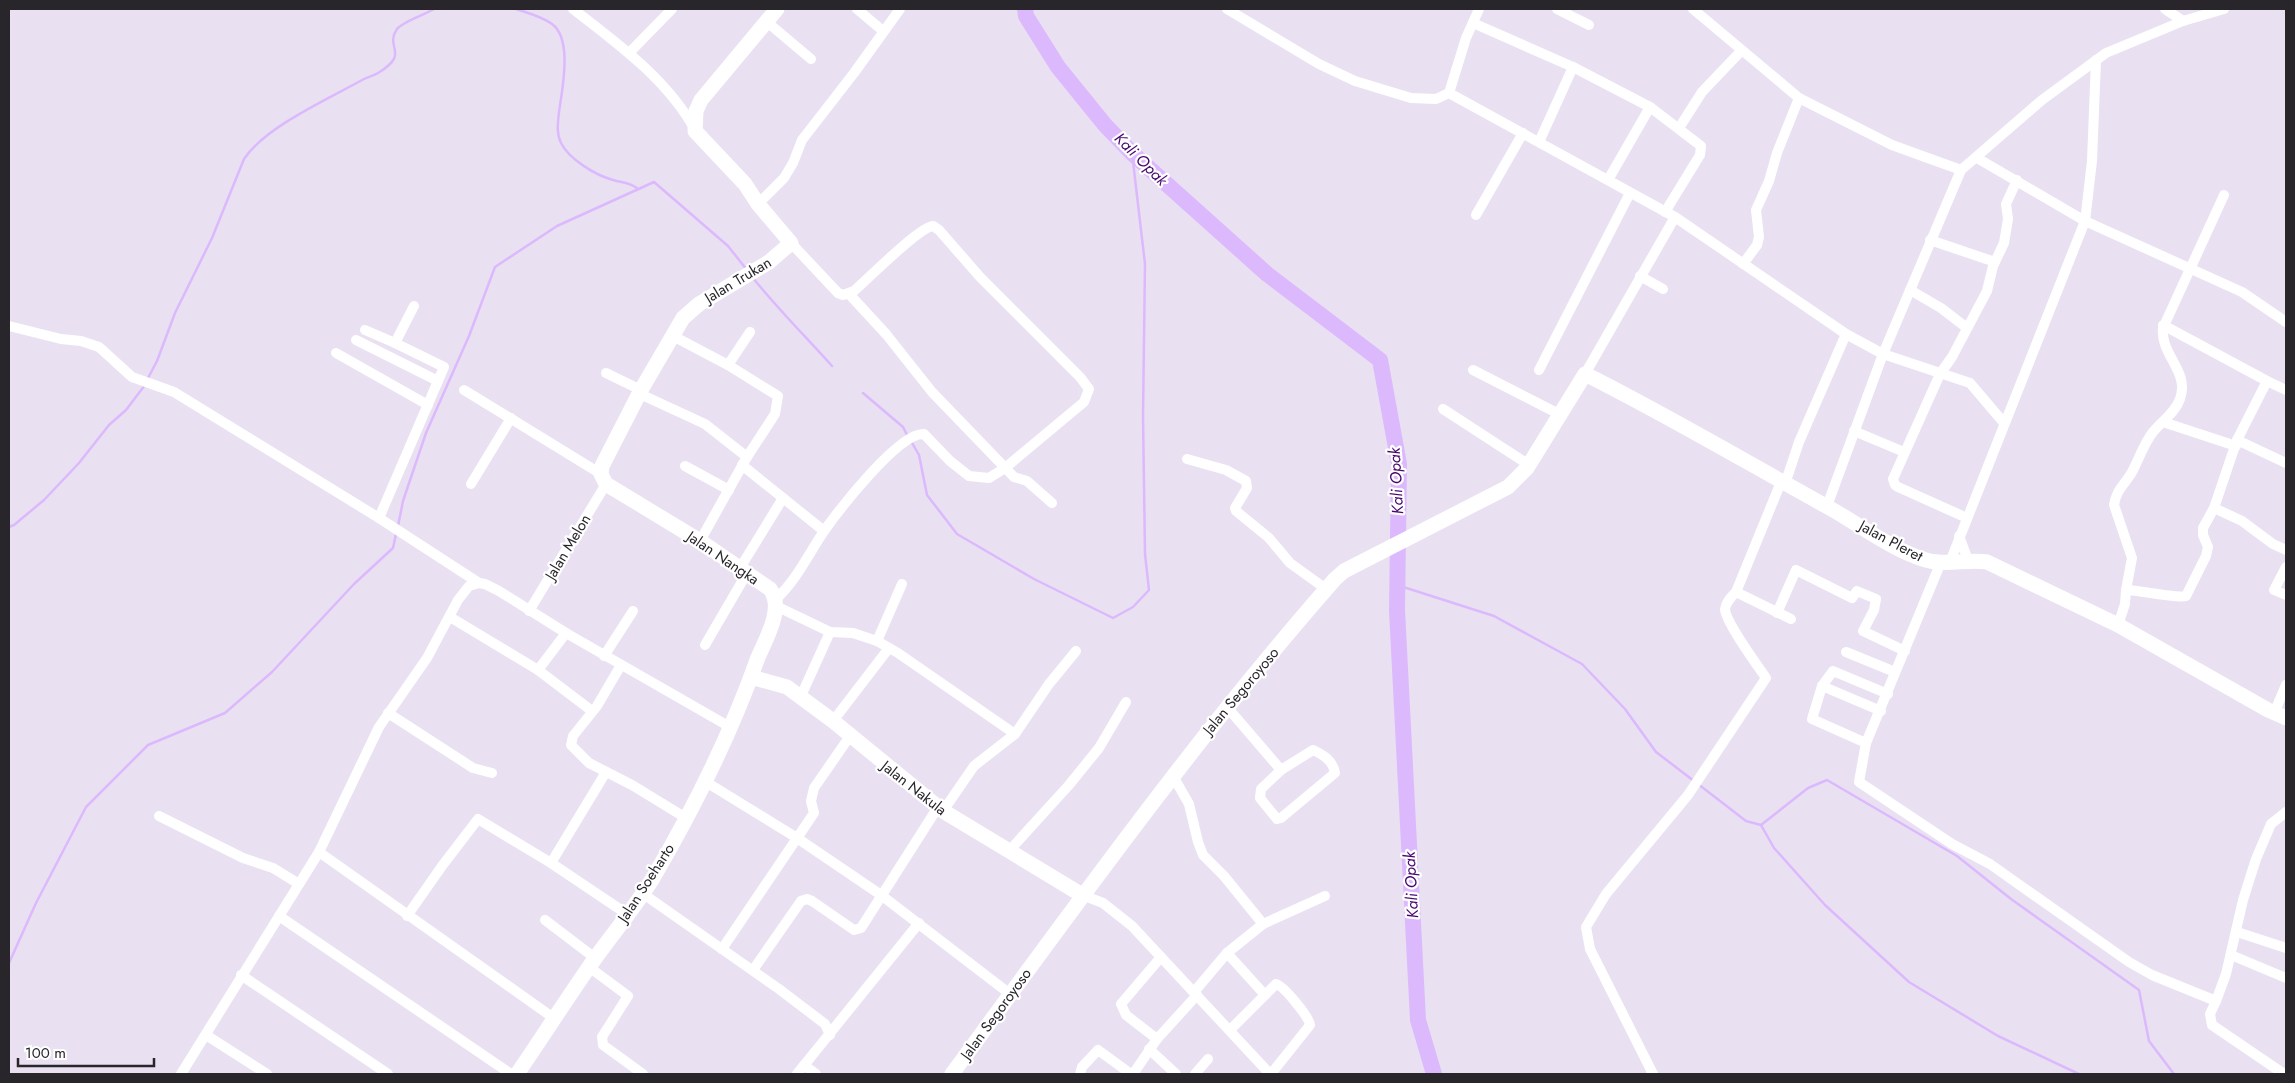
<svg xmlns="http://www.w3.org/2000/svg" width="2295" height="1083" font-family="Jost,sans-serif">
  <style>
    .lines { fill: none; stroke-linecap: round; stroke-linejoin: round }
    .stream { stroke: #dcb9fd; stroke-width: 2.5 }
    .river { stroke: #dcb9fd; stroke-width: 16 }
    .street { stroke: #fff; stroke-width: 10 }
    .secondary { stroke: #fff; stroke-width: 15 }
    .labels { text-anchor: middle; dominant-baseline: central; stroke-width: 4.5; stroke-linejoin: round; paint-order: stroke }
    .street-label { font-size: 15px; fill: #28252b; stroke: #fff }
    .water-label { font-size: 16px; font-style: italic; fill: #48076e; stroke: #fff }
  </style>
  <rect width="100%" height="100%" fill="#e9e1f1"/>
  <g class="lines">
    <g class="stream">
      <path d="M 516,9 C 528,13 541,16 552,24 C 573,39 562,90 559,112 C 558,122 556,133 561,143 C 569,159 595,175 613,180 C 622,183 630,182 638,189"/>
      <path d="M 753,278 C 778,309 806,337 832,366"/>
      <path d="M 147,380 L 157,361 L 175,313 L 212,238 L 244,159 C 265,127 328,99 364,79 C 368,77 373,76 378,73 C 411,53 384,48 397,29 C 402,22 426,14 434,9"/>
      <path d="M 863,393 L 903,427 L 908,437"/>
      <path d="M 911,441 L 919,455 L 927,495 L 957,534 L 1034,579 L 1113,618 L 1133,607 L 1149,590 L 1145,554 L 1143,416 L 1145,264 L 1132,153"/>
      <path d="M 398,526 L 403,501 L 426,433 L 469,336 L 495,267 L 557,226 L 654,182 L 728,246 L 747,270"/>
      <path d="M 9,527 L 14,525 L 44,500 L 79,463 L 109,425 L 126,410 L 145,385"/>
      <path d="M 1397,585 L 1494,616 L 1582,664 L 1625,709 L 1656,752 L 1694,781"/>
      <path d="M 1698,784 L 1746,821 L 1761,825 L 1774,848 L 1825,905 L 1909,982 L 1998,1036 L 2079,1074"/>
      <path d="M 1761,825 L 1808,788 L 1827,780 L 1957,856 L 2011,899 L 2139,990 L 2149,1041 L 2174,1074"/>
      <path d="M 9,963 L 36,903 L 86,807 L 148,745 L 225,713 L 272,672 L 354,584 L 393,548 L 396,534"/>
    </g>
    <path class="river" d="M 1025,9 L 1026,16 L 1058,67 L 1105,125 L 1132,153 L 1267,274 L 1380,360 L 1399,464 L 1397,610 L 1418,1020 L 1434,1074"/>
    <g class="street">
      <path d="M 573,9 C 617,43 668,80 695,130"/>
      <path d="M 857,9 L 883,31"/>
      <path d="M 1227,9 L 1319,64 L 1355,81 L 1411,98 L 1436,99 L 1449,93"/>
      <path d="M 1479,9 L 1466,38 L 1449,93 L 1675,217 L 1846,334 L 1883,354 L 1970,383 L 2004,423"/>
      <path d="M 1557,9 L 1589,25"/>
      <path d="M 1693,9 L 1799,98"/>
      <path d="M 2165,9 L 2183,21"/>
      <path d="M 767,22 L 811,59"/>
      <path d="M 1473,23 L 1573,67 L 1650,107 L 1701,146 L 1700,155 L 1665,212"/>
      <path d="M 630,52 L 672,9"/>
      <path d="M 2096,60 L 2092,161 L 2085,221 L 2242,292 L 2286,322"/>
      <path d="M 1679,128 L 1702,92 L 1741,51"/>
      <path d="M 1539,142 L 1573,67"/>
      <path d="M 1608,180 L 1650,107"/>
      <path d="M 758,204 L 784,178 L 793,163 L 802,140 L 854,73 L 900,9"/>
      <path d="M 1476,215 L 1523,133"/>
      <path d="M 1930,240 L 1995,262"/>
      <path d="M 1743,264 L 1757,245 L 1759,237 L 1756,210 L 1769,181 L 1777,153 L 1799,98 L 1892,145 L 1961,170"/>
      <path d="M 1640,276 L 1663,289"/>
      <path d="M 1910,290 L 1941,308 L 1967,328"/>
      <path d="M 850,295 L 886,334 L 932,392 L 1014,477 L 1027,481 L 1052,503"/>
      <path d="M 2163,325 L 2267,381"/>
      <path d="M 9,326 L 61,339 L 81,341 L 99,347 L 132,377 L 174,392 L 379,518 L 479,583"/>
      <path d="M 365,330 L 395,343 L 414,306"/>
      <path d="M 673,336 L 728,365 L 778,396 L 775,414 L 747,457 L 700,541"/>
      <path d="M 356,340 L 438,381"/>
      <path d="M 336,353 L 428,405"/>
      <path d="M 728,365 L 750,332"/>
      <path d="M 1473,370 L 1559,414"/>
      <path d="M 1539,370 L 1630,193"/>
      <path d="M 606,373 L 641,390"/>
      <path d="M 1585,374 L 1675,217"/>
      <path d="M 464,390 L 601,474"/>
      <path d="M 640,394 L 705,424 L 747,457"/>
      <path d="M 1443,409 L 1529,465"/>
      <path d="M 2163,422 L 2236,446"/>
      <path d="M 1854,431 L 1904,452"/>
      <path d="M 2237,440 L 2286,463"/>
      <path d="M 1187,459 L 1226,470 L 1246,481 L 1247,488 L 1235,508 L 1236,511 L 1269,538 L 1290,563 L 1326,589"/>
      <path d="M 742,465 L 824,531"/>
      <path d="M 685,466 L 729,490"/>
      <path d="M 471,484 L 511,418"/>
      <path d="M 1785,484 L 1799,442 L 1846,334"/>
      <path d="M 1827,506 L 1883,354 L 1961,170 L 2042,100 L 2106,53 L 2183,21 L 2224,9"/>
      <path d="M 2214,508 L 2242,521 L 2273,544 L 2286,550"/>
      <path d="M 379,518 L 444,367 L 395,343"/>
      <path d="M 1967,518 L 1898,487 L 1895,485 L 1893,479 L 1940,374 L 1952,357 L 1987,291 L 1993,266 L 2004,243 L 2008,219 L 2006,204 L 2017,180"/>
      <path d="M 1959,536 L 1968,560"/>
      <path d="M 1941,562 L 1866,743 L 1859,782 L 1952,844 L 1990,864 L 2129,962 L 2152,975 L 2216,1001 L 2210,1014 L 2212,1025 L 2284,1074"/>
      <path d="M 1950,562 L 2085,221 L 1977,158"/>
      <path d="M 2286,567 L 2274,590 L 2286,595"/>
      <path d="M 740,568 L 783,498"/>
      <path d="M 2126,590 C 2139,590 2177,599 2186,596 L 2206,556 L 2208,547 L 2203,535 L 2203,528 L 2214,508 L 2237,440 L 2267,381 L 2286,390"/>
      <path d="M 1736,592 L 1791,619"/>
      <path d="M 775,600 C 796,581 808,555 824,531 C 839,510 899,432 924,434 L 950,461 L 969,476 L 989,478 L 1005,468 L 1084,402 L 1089,389 L 1080,377 L 980,277 L 939,230 L 933,226 C 919,227 868,279 854,291 L 843,295 L 838,293 L 791,243"/>
      <path d="M 776,606 L 830,632 L 853,633 L 877,641 L 898,653 L 1015,734"/>
      <path d="M 529,611 L 606,484"/>
      <path d="M 1777,613 L 1796,570 L 1852,598 L 1857,591 L 1876,599 L 1874,610 L 1863,631 L 1905,651"/>
      <path d="M 450,617 L 538,670 L 592,711"/>
      <path d="M 2118,625 L 2125,604 L 2126,590 L 2132,558 L 2114,505 C 2116,490 2125,484 2132,472 C 2139,459 2144,443 2153,432 C 2162,421 2175,413 2180,399 C 2190,371 2160,355 2163,328 L 2224,195"/>
      <path d="M 877,641 L 902,584"/>
      <path d="M 705,645 L 747,573"/>
      <path d="M 1846,652 L 1895,672"/>
      <path d="M 604,656 L 633,611"/>
      <path d="M 621,665 L 597,706 L 573,736 L 571,745 L 589,763 L 632,785 L 686,818"/>
      <path d="M 538,670 L 566,633"/>
      <path d="M 1822,686 L 1881,711"/>
      <path d="M 801,696 L 830,632"/>
      <path d="M 1227,707 L 1281,770"/>
      <path d="M 388,713 L 473,768 L 492,773"/>
      <path d="M 2274,713 L 2286,685"/>
      <path d="M 833,721 L 889,648"/>
      <path d="M 1866,743 L 1812,719 L 1822,686 L 1833,671 L 1888,694"/>
      <path d="M 1313,750 C 1324,755 1333,761 1335,773 L 1281,818 L 1277,819 L 1260,798 L 1261,789 L 1281,770 Z"/>
      <path d="M 1173,776 L 1189,804 L 1198,842 L 1203,855 L 1224,876 L 1263,924"/>
      <path d="M 706,782 L 797,838 L 881,895 L 1010,994"/>
      <path d="M 943,811 L 974,766 L 1015,734 L 1049,684 L 1076,651"/>
      <path d="M 159,816 L 243,858 L 273,868 L 299,884"/>
      <path d="M 1009,851 L 1069,785 L 1099,748 L 1126,702"/>
      <path d="M 319,852 L 555,1019"/>
      <path d="M 551,863 L 606,772"/>
      <path d="M 642,893 L 779,989 L 825,1024 L 830,1035"/>
      <path d="M 1082,895 L 1103,903 L 1132,926 L 1270,1074"/>
      <path d="M 279,916 L 511,1074"/>
      <path d="M 407,916 L 442,866 L 478,819 L 551,863 L 627,914"/>
      <path d="M 545,920 L 595,958"/>
      <path d="M 2237,932 L 2286,948"/>
      <path d="M 722,949 L 814,813 L 811,801 L 814,788 L 850,736"/>
      <path d="M 1227,953 L 1265,995"/>
      <path d="M 2231,955 L 2286,978"/>
      <path d="M 589,967 L 628,996 L 602,1037 L 603,1045 L 643,1074"/>
      <path d="M 753,970 L 801,901 L 807,899 L 812,901 L 854,930 L 861,928 L 938,807"/>
      <path d="M 241,975 L 388,1074"/>
      <path d="M 1194,992 L 1227,953 L 1263,924 L 1325,896"/>
      <path d="M 2216,1001 L 2226,974 L 2243,900 L 2256,859 L 2271,824 L 2286,812"/>
      <path d="M 1230,1030 L 1276,984 C 1284,986 1309,1017 1310,1025 L 1271,1074"/>
      <path d="M 206,1035 L 267,1074"/>
      <path d="M 1157,1039 L 1126,1015 L 1121,1004 L 1161,957"/>
      <path d="M 1149,1049 L 1176,1074"/>
      <path d="M 804,1065 L 816,1074"/>
      <path d="M 181,1074 L 319,852 L 379,727 L 427,658 L 458,600 L 469,586 L 479,583 L 485,584 L 499,591 L 566,633 L 730,727"/>
      <path d="M 797,1074 L 919,923"/>
      <path d="M 1080,1074 L 1082,1067 L 1098,1050 L 1131,1074"/>
      <path d="M 1133,1074 L 1157,1039 L 1197,995"/>
      <path d="M 1195,1074 L 1208,1059"/>
      <path d="M 1653,1074 L 1590,949 L 1586,927 L 1606,894 L 1688,795 L 1766,678 C 1757,665 1725,621 1725,609 C 1726,602 1731,597 1736,592 L 1781,482"/>
    </g>
    <g class="secondary">
      <path d="M 751,677 L 787,687 L 833,721 L 943,811 L 1082,895"/>
      <path d="M 517,1074 C 541,1039 564,1003 589,967 C 609,938 634,909 653,878 C 694,808 730,736 757,660 C 765,640 785,608 770,589 L 700,541 L 606,484 L 601,474 L 602,466 L 641,390 L 683,318 L 699,304 L 769,262 L 791,243 L 758,204 L 745,184 L 695,131 L 696,111 L 701,100 L 777,9"/>
      <path d="M 952,1074 C 1075,906 1197,736 1335,579 L 1344,571 L 1508,487 L 1527,468 L 1585,374 C 1667,415 1746,462 1826,506 C 1857,523 1892,550 1926,560 C 1945,566 1967,559 1987,562 L 2118,625 L 2268,710 L 2286,718"/>
    </g>
  </g>
  <g class="labels">
    <g class="street-label">
      <text transform="translate(738 280) rotate(-31)">Jalan Trukan</text>
      <text transform="translate(1891 541) rotate(28)">Jalan Pleret</text>
      <text transform="translate(568 547) rotate(-59)">Jalan Melon</text>
      <text transform="translate(723 558) rotate(34)">Jalan Nangka</text>
      <text transform="translate(1241 691) rotate(-50)">Jalan Segoroyoso</text>
      <text transform="translate(914 788) rotate(38)">Jalan Nakula</text>
      <text transform="translate(646 883) rotate(-57)">Jalan Soeharto</text>
      <text transform="translate(996 1014) rotate(-54)">Jalan Segoroyoso</text>
    </g>
    <g class="water-label">
      <text transform="translate(1141 159) rotate(45)">Kali Opak</text>
      <text transform="translate(1396 481) rotate(-93)">Kali Opak</text>
      <text transform="translate(1411 885) rotate(-93)">Kali Opak</text>
    </g>
  </g>
  <rect width="2295" height="1083" fill="none" stroke="#28252b" stroke-width="20"/>
  <path d="M18 1058v8h136v-8" fill="none" stroke="#28252b" stroke-width="2.5"/>
  <text x="25" y="1058" font-size="15" fill="#28252b" stroke="#ffffff" stroke-width="4" paint-order="stroke">100 m</text>
</svg>
